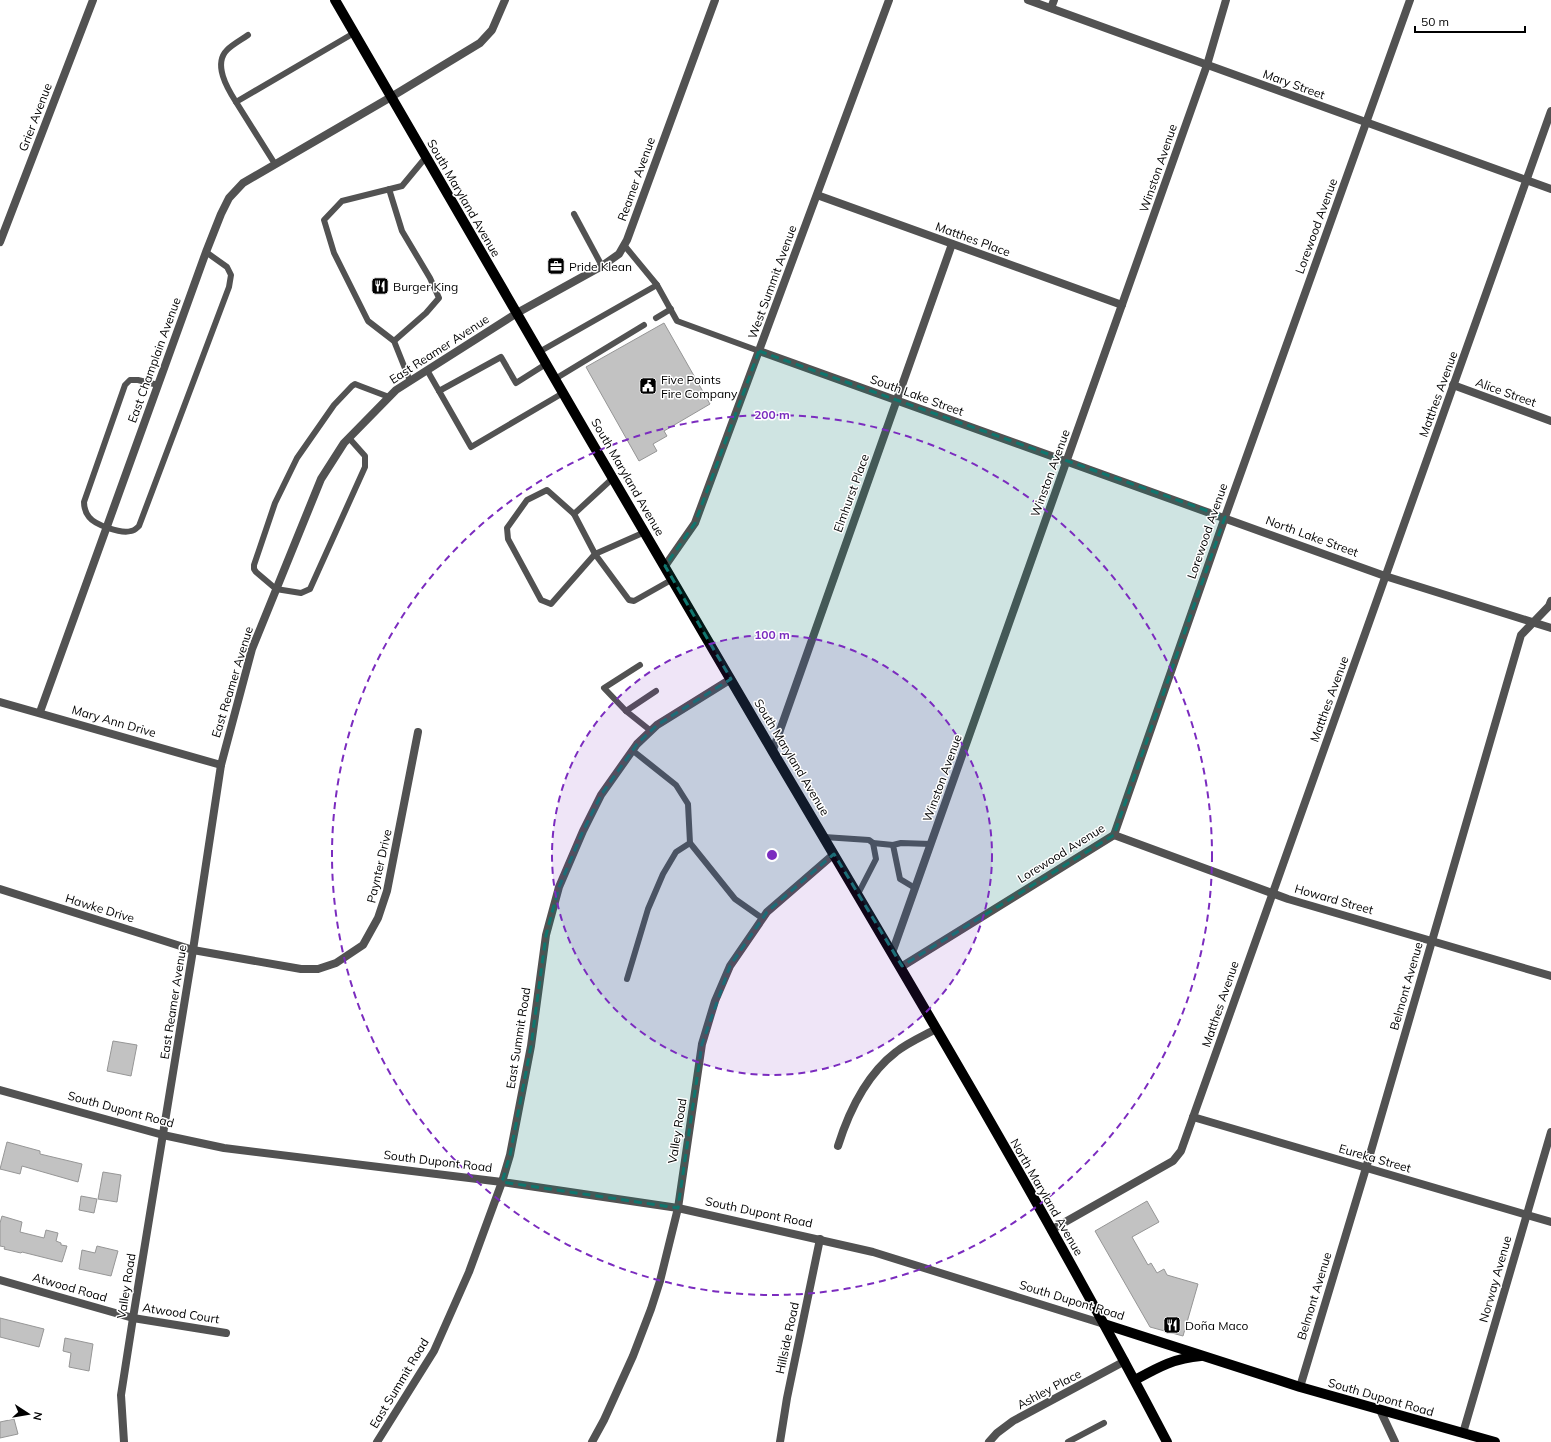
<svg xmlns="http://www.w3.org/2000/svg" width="1551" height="1442" font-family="Mulish,sans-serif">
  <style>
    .building { fill: #c2c2c2; stroke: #969696 }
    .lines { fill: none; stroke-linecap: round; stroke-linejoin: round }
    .service { stroke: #525252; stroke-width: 6 }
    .minor { stroke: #525252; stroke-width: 8 }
    .tertiary { stroke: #525252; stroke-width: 8 }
    .primary { stroke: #000; stroke-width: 10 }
    .marked { fill: #0f766e; fill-opacity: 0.2; stroke: #0f766e; stroke-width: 3; stroke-dasharray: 8 5; stroke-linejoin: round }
    .ring { fill: none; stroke: #7b2cbf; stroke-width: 2; stroke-dasharray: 7 5 }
    .labels { text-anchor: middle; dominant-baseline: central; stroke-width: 3; stroke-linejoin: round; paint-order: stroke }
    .street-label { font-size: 12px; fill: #000; stroke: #fff }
    .poi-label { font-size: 12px; fill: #000; stroke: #fff; text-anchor: start }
    .centre { fill: #7b2cbf; stroke: #fff; stroke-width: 2 }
    .ring-label { font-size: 12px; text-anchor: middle; font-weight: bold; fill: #7b2cbf; stroke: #fff; stroke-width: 3; stroke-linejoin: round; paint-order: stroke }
  </style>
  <rect width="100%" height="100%" fill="#fff"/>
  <g class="building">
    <path d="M 664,323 L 710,404 L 664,431 L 667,436 L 653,444 L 657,451 L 639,461 L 586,367 Z"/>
    <path d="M 113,1041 L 137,1045 L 131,1076 L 107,1071 Z"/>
    <path d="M 7,1142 L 40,1151 L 40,1154 L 82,1164 L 78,1182 L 22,1166 L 20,1174 L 0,1169 Z"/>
    <path d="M 103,1172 L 121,1175 L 117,1202 L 98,1199 Z"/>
    <path d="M 81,1196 L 97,1199 L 94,1213 L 79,1210 Z"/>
    <path d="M 1147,1201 L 1159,1222 L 1132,1237 L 1148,1265 L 1151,1263 L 1157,1273 L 1164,1269 L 1167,1275 L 1198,1284 L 1183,1336 L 1150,1327 L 1095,1231 Z"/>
    <path d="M 2,1216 L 22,1222 L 20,1232 L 44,1238 L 46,1230 L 58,1233 L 56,1241 L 61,1243 L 61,1245 L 67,1246 L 62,1262 L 22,1252 L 21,1253 L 4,1249 L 5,1247 L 0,1246 L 0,1223 Z"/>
    <path d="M 97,1246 L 118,1251 L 111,1276 L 79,1269 L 82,1250 L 95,1253 Z"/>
    <path d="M 0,1318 L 44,1329 L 39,1347 L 0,1337 Z"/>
    <path d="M 65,1338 L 93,1344 L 89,1371 L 69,1367 L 71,1353 L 63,1351 Z"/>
    <path d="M 14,1419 L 18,1434 L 0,1438 L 0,1422 Z"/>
  </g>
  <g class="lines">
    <g class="service">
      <path d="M 236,102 C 227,88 213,64 227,50 C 233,44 241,40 248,35"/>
      <path d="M 275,164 L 236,102 L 354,33"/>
      <path d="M 389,189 L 402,231 L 430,278 L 439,298 L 426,313 L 394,341"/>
      <path d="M 574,214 L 602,266"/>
      <path d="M 624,245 L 657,285 L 677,321 L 759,351"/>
      <path d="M 656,318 L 671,309"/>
      <path d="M 539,352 L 657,285"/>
      <path d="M 427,370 L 471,447 L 563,393"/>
      <path d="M 555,379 L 644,325"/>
      <path d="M 410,381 L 394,341 L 368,321 L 334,253 L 324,220 L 342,201 L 402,186 L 426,157"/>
      <path d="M 158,385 L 138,380 L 130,380 L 125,385 L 84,502 C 84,507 85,512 89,517 C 95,525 121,534 131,531 C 134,531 137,528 139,526 L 229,287 L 231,275 L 227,267 L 206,252"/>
      <path d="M 439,391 L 501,357 L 516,383 L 546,364"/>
      <path d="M 349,438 L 365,456 L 365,467 L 310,589 L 301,593 L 276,589 L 256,572 L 254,569 L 254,565 L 275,503 L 297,458 L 334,405 L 352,386 L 355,384 L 360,386 L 389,397"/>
      <path d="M 613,478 L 574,514 L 595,554 L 645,532"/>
      <path d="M 574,514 L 547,490 L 527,500 L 507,528 L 508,539 L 541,600 L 551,604 L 595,554 L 629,600 L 634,601 L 673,579"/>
      <path d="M 640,665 L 604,688 L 626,711 L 651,731"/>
      <path d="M 626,711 L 656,691"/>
      <path d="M 632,750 L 676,785 L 688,804 L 690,843 L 735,899 L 762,918"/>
      <path d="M 824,837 L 869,840 L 873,843 L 876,859 L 858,894"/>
      <path d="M 873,843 L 893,845"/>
      <path d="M 915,888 L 900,879 L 893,845 L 901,843 L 931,844"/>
      <path d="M 627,979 L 648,909 L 663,874 L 676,852 L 690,843"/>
      <path d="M 1068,1442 L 1104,1423"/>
    </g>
    <g class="minor">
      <path d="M 1028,0 L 1551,189"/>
      <path d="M 1051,8 L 1054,0"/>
      <path d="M 817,195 L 1122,305"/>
      <path d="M 0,242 L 93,0"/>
      <path d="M 759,351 L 1385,576 L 1551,628"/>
      <path d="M 1453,385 L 1551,421"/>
      <path d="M 665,566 L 695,523 L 889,0"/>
      <path d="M 0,702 L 221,765"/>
      <path d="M 40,712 L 206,252 L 221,214 L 229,198 L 243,183 L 391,97 L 480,43 L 492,30 L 505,0"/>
      <path d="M 773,750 L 952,244"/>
      <path d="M 1114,835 L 1288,899 L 1551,976"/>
      <path d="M 0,889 L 193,950 L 301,969 L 318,969 L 336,963 L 363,945 L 378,918 L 387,891 L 418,732"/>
      <path d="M 892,953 L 1207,65 L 1226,0"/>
      <path d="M 901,967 L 1114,835 L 1225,517 L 1410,0"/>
      <path d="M 1193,1117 L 1551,1222"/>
      <path d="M 838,1146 C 849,1111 866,1075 896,1052 C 907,1043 923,1036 936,1029"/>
      <path d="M 1051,1230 L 1173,1161 L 1181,1151 L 1551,111"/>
      <path d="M 0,1280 L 133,1318 L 226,1333"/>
      <path d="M 1300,1387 L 1366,1168 L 1521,635 L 1549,606 L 1551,601"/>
      <path d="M 1380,1410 L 1395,1442"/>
      <path d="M 1463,1433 L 1551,1132"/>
      <path d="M 124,1442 L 121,1395 L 133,1318 L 193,950 L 221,765 L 252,649 L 321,479 L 344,443 L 396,390 L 517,313 L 602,266 L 619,254 L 627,240 L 715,0"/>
      <path d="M 377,1442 L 434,1351 L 469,1272 L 502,1182 L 510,1155 L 531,1046 L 546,935 L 559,887 L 583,831 L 601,795 L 637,744 L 657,725 L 731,679"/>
      <path d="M 592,1442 L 604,1420 L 633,1356 L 651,1309 L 660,1281 L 678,1208 L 702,1044 L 715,1001 L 730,966 L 767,912 L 834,854"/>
      <path d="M 780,1442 L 787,1398 L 820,1239"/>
      <path d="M 989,1442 L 997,1433 L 1013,1421 L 1125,1361"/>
    </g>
    <path class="tertiary" d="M 0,1090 L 163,1135 L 224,1148 L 502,1182 L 678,1208 L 873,1252 L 1104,1324"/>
    <g class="primary">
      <path d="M 335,0 C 480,251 626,502 773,752 C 908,980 1044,1207 1167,1442"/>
      <path d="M 1104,1324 L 1300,1387 L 1495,1442"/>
      <path d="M 1135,1380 C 1157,1368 1174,1358 1201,1356"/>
    </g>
  </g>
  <path class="marked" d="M 759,351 L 1225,517 L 1114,835 L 902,966 L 834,854 L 767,912 L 730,966 L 702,1044 L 678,1208 L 502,1182 L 510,1155 L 531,1046 L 546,935 L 559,887 L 583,831 L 601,795 L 637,744 L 657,725 L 731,679 L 665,566 L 695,523 Z"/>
  <circle cx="772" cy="855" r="220" fill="#7b2cbf" fill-opacity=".12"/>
  <g class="ring">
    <circle cx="772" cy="855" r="220"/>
    <circle cx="772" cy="855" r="440"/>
  </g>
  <defs>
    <symbol id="office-square" viewBox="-11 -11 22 22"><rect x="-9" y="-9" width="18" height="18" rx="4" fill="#000" stroke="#fff"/><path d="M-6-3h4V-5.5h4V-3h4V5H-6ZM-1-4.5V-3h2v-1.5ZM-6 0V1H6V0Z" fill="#fff"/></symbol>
    <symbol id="restaurant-square" viewBox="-11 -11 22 22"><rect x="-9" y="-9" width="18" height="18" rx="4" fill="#000" stroke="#fff"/><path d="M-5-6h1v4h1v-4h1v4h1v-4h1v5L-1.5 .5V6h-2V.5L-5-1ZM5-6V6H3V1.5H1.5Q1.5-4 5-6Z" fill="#fff"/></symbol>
    <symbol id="civic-square" viewBox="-11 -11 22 22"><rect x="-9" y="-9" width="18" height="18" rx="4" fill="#000" stroke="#fff"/><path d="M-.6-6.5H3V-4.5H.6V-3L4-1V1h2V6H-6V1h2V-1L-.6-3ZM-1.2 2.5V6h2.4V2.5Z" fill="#fff"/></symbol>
  </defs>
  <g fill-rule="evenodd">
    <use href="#office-square" x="546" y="256" width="20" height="20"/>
    <use href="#restaurant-square" x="370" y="276" width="20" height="20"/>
    <use href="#civic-square" x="638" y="376" width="20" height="20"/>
    <use href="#restaurant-square" x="1162" y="1315" width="20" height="20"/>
  </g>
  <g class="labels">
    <g class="street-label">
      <text transform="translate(1294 84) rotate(20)">Mary Street</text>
      <text transform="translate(35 117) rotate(-69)">Grier Avenue</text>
      <text transform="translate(1158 168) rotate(-71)">Winston Avenue</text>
      <text transform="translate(636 179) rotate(-70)">Reamer Avenue</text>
      <text transform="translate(464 198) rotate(60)">South Maryland Avenue</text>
      <text transform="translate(1316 226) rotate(-70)">Lorewood Avenue</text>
      <text transform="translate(973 239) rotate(20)">Matthes Place</text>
      <text transform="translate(772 282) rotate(-70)">West Summit Avenue</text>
      <text transform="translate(439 349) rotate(-33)">East Reamer Avenue</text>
      <text transform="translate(154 360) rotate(-70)">East Champlain Avenue</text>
      <text transform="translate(1506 392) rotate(20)">Alice Street</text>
      <text transform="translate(1438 394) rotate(-70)">Matthes Avenue</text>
      <text transform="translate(917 395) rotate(20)">South Lake Street</text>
      <text transform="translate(1050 473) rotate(-70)">Winston Avenue</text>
      <text transform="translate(628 477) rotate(60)">South Maryland Avenue</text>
      <text transform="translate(851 493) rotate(-70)">Elmhurst Place</text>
      <text transform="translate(1207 531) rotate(-71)">Lorewood Avenue</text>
      <text transform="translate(1312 536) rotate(20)">North Lake Street</text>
      <text transform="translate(232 682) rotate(-73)">East Reamer Avenue</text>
      <text transform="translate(1329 699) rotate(-70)">Matthes Avenue</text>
      <text transform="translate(114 721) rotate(16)">Mary Ann Drive</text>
      <text transform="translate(792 757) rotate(59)">South Maryland Avenue</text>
      <text transform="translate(942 778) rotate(-70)">Winston Avenue</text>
      <text transform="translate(1061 853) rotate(-32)">Lorewood Avenue</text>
      <text transform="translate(379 866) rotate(-77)">Paynter Drive</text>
      <text transform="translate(1334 899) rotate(16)">Howard Street</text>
      <text transform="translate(100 908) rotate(17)">Hawke Drive</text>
      <text transform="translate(1406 986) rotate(-74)">Belmont Avenue</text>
      <text transform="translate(173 1002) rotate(-81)">East Reamer Avenue</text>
      <text transform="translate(1220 1004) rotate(-71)">Matthes Avenue</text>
      <text transform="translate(518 1038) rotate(-81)">East Summit Road</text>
      <text transform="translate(121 1109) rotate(15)">South Dupont Road</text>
      <text transform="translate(677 1131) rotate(-81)">Valley Road</text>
      <text transform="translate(1375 1158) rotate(16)">Eureka Street</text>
      <text transform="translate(438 1161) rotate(7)">South Dupont Road</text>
      <text transform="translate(1047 1197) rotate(60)">North Maryland Avenue</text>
      <text transform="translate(759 1212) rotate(12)">South Dupont Road</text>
      <text transform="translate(1495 1279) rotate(-74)">Norway Avenue</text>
      <text transform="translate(126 1286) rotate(-81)">Valley Road</text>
      <text transform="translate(70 1287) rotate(16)">Atwood Road</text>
      <text transform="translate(1314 1296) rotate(-73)">Belmont Avenue</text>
      <text transform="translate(1072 1300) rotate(17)">South Dupont Road</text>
      <text transform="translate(181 1313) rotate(9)">Atwood Court</text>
      <text transform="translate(787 1338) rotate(-78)">Hillside Road</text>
      <text transform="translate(399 1383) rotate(-59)">East Summit Road</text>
      <text transform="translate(1049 1389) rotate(-28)">Ashley Place</text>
      <text transform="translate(1381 1397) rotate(16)">South Dupont Road</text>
    </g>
    <g class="poi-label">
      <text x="569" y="266">Pride Klean</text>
      <text x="393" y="286">Burger King</text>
      <text x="661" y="379">Five Points<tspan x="661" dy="14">Fire Company</tspan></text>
      <text x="1185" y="1325">Doña Maco</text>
    </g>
  </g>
  <circle cx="772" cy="855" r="6" class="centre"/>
  <g class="ring-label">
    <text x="772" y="419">200 m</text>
    <text x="772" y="639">100 m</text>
  </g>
  <g transform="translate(28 1414) rotate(102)" stroke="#ffffff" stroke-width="3" paint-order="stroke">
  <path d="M0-3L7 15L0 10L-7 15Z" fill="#000000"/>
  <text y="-6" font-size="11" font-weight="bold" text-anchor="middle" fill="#000000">N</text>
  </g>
  <path d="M1415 26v6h110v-6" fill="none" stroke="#000000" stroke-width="2"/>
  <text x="1421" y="26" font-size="12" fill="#000000" stroke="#ffffff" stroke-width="3" paint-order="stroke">50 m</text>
</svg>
